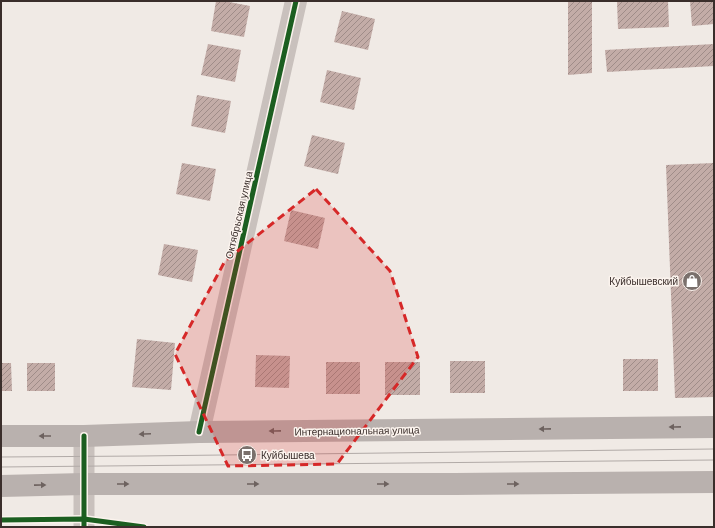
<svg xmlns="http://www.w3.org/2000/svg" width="715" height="528" font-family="Arial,sans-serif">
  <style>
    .building { fill: url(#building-hatch) }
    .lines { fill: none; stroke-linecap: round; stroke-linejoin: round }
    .minor { stroke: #c9c1bd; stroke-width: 21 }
    .tertiary { stroke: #c9c1bd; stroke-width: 22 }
    .secondary { stroke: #b9b1ae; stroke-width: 22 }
    .tram { stroke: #b1aaa7; stroke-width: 1 }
    .cycleway-casing { stroke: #fbf3ed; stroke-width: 8 }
    .cycleway { stroke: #1b5e20; stroke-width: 5 }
    .oneway { fill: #6d625f }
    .marked { fill: #d62828; fill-opacity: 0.2; stroke: #d62828; stroke-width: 3; stroke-dasharray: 8 5; stroke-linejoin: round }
    .labels { text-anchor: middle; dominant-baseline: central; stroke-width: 3; stroke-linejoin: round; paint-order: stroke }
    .street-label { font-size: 10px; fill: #3a2e2b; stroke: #fbf3ed }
    .poi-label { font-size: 10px; fill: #3a2e2b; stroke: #fbf3ed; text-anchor: end }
  </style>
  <defs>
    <pattern id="building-hatch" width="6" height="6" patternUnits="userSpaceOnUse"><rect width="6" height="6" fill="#c3aca7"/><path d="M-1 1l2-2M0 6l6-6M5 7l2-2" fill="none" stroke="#9f8c88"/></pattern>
  </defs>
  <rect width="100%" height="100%" fill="#f0eae5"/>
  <g class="building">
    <path d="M 216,1 L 224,1 L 250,6 L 244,37 L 211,31 Z"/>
    <path d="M 568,1 L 592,1 L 592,73 L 568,75 Z"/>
    <path d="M 617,1 L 668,1 L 669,27 L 618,29 Z"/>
    <path d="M 690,1 L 714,1 L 714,24 L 692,26 Z"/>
    <path d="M 342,11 L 375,19 L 368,50 L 334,42 Z"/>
    <path d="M 208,44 L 241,50 L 235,82 L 201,75 Z"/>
    <path d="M 714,44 L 714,66 L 607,72 L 605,50 Z"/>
    <path d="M 327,70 L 361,78 L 354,110 L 320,102 Z"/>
    <path d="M 197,95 L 231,101 L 225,133 L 191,126 Z"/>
    <path d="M 312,135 L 345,143 L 338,174 L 304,166 Z"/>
    <path d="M 182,163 L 216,169 L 210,201 L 176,194 Z"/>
    <path d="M 714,163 L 714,397 L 675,398 L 666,165 Z"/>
    <path d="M 291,210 L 325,218 L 318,249 L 284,241 Z"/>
    <path d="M 164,244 L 198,250 L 192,282 L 158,275 Z"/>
    <path d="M 137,339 L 175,343 L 171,390 L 132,387 Z"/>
    <path d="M 256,355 L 290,356 L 289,388 L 255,387 Z"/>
    <rect x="623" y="359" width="35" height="32"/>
    <rect x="450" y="361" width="35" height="32"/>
    <rect x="326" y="362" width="34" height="32"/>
    <rect x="385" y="362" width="35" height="33"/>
    <path d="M 1,363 L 11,363 L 12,391 L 1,391 Z"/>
    <rect x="27" y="363" width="28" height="28"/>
  </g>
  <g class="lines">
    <path class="minor" d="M 84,436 L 84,527"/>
    <path class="tertiary" d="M 199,432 L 296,1"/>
    <g class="secondary">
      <path d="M 1,436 L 84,436 L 199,432 L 714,427"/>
      <path d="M 1,486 L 84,484 L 455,484 L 714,482"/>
    </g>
    <g class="tram">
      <path d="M 1,457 L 141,456 L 714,449"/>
      <path d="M 1,467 L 714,460"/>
    </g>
    <defs>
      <g id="cycleway">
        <path d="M 199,432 L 296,1"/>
        <path d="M 84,436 L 84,527"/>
        <path d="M 1,520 L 84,519 L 144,527"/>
      </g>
    </defs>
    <use href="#cycleway" class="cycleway-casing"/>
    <use href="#cycleway" class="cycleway"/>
  </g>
  <defs><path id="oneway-solid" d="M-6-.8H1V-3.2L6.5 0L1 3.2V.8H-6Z"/></defs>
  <g class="oneway">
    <use href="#oneway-solid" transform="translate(675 427) rotate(179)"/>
    <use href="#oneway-solid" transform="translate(545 429) rotate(179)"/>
    <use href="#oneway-solid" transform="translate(275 431) rotate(179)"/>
    <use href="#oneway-solid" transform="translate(145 434) rotate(178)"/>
    <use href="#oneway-solid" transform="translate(45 436) rotate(180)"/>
    <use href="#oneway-solid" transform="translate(123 484)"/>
    <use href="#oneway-solid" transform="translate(253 484)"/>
    <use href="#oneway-solid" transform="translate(383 484)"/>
    <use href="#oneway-solid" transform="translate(513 484)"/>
    <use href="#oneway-solid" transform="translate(40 485) rotate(-1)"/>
  </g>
  <path class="marked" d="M 316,189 L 390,271 L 418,357 L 337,464 L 228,466 L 175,354 L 225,261 Z"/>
  <defs>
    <symbol id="shop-disc" viewBox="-11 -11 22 22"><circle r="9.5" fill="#7a706c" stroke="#fbf3ed"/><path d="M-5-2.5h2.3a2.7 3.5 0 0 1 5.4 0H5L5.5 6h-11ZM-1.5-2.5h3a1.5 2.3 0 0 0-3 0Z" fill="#fff"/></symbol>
    <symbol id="bus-disc" viewBox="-11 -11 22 22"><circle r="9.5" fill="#7a706c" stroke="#fbf3ed"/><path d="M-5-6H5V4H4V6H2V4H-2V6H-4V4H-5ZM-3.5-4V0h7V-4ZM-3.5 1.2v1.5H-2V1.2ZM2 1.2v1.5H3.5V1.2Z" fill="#fff"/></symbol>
  </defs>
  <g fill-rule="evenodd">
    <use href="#shop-disc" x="681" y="270" width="22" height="22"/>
    <use href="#bus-disc" x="236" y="444" width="22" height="22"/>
  </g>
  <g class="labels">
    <g class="street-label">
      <text transform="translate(239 215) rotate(-77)">Октябрьская улица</text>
      <text transform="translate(357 431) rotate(-1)">Интернациональная улица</text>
    </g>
    <g class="poi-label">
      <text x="678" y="281">Куйбышевский</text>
      <text x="261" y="455" text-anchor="start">Куйбышева</text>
    </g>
  </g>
  <rect width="715" height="528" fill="none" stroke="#3a2e2b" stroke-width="4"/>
</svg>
